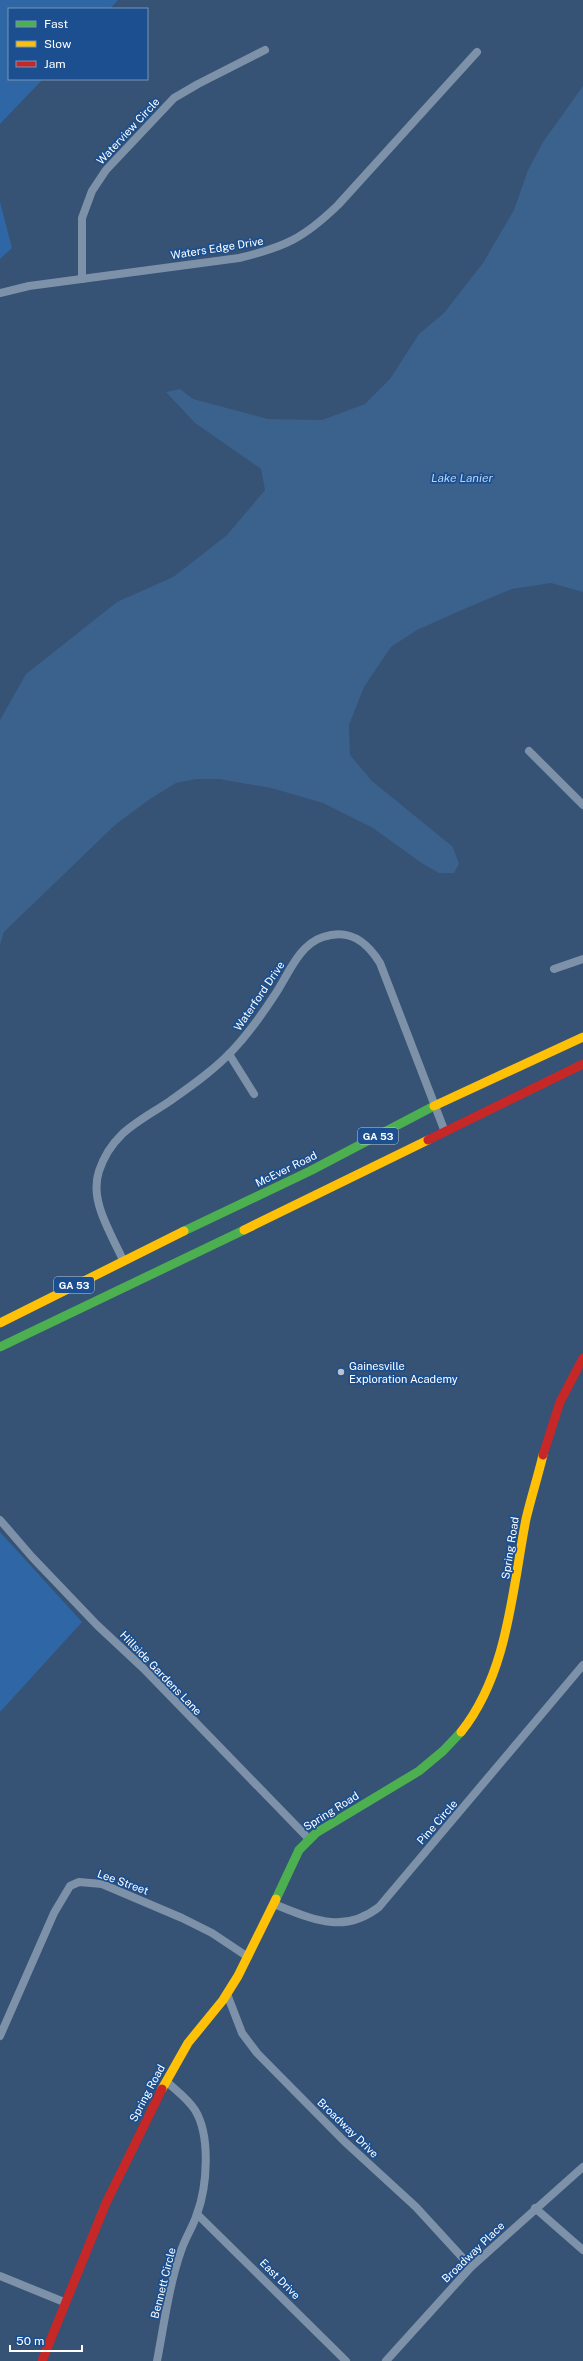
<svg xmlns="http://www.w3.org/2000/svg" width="583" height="2361" font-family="'Public Sans',sans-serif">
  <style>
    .green { fill: #2f66a5 }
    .water { fill: #3b618d }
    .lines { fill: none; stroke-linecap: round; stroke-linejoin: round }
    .street { stroke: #7d92a8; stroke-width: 8 }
    .fast { stroke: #4caf50; stroke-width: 9 }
    .slow { stroke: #ffc107; stroke-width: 9 }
    .jam { stroke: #c62828; stroke-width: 9 }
    .poi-dot { fill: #b9c2ce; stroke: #1b4f8f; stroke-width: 1.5 }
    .labels { text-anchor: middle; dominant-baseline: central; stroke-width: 3.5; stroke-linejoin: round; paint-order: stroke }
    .shield { fill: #1b4f8f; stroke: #bbcadd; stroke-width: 1 }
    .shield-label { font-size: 10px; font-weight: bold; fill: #fff }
    .street-label { font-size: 11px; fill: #fff; stroke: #1b4f8f }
    .poi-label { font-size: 11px; fill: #fff; stroke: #1b4f8f; text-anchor: start }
    .water-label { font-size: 12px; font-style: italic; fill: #b5d3f5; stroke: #1b4f8f }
  </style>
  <rect width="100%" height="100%" fill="#365274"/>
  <g class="green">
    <path d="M 0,0 L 118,0 L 110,9 L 9,9 L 9,79 L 43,79 L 0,124 Z"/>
    <path d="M 0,202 L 12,248 L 0,259 Z"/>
    <path d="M 0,1532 L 82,1622 L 0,1712 Z"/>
  </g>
  <path class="water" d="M 583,86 L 583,592 L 551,583 L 512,589 L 471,606 L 417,630 L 391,647 L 364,687 L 349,725 L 350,755 L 372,781 L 453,847 L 459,864 L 454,873 L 439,873 L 420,862 L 373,828 L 323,803 L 271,788 L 219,779 L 197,779 L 176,783 L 150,799 L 115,825 L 4,932 L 0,945 L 0,720 L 26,674 L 117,602 L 173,577 L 190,564 L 227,535 L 265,490 L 261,469 L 195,423 L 166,392 L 180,389 L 193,399 L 268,419 L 322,420 L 365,404 L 390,379 L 419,334 L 444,313 L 483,263 L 514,210 L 528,170 L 543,142 Z"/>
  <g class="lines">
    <g class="street">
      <path d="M 82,279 L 82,218 L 92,191 L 106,170 L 174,98 L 198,84 L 265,50"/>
      <path d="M 0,293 L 29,286 L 239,258 C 285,247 304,238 338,205 L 477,52"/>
      <path d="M 529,751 L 583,805"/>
      <path d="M 554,969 L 583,959"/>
      <path d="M 229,1054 L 254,1094"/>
      <path d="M 123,1260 C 111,1233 89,1201 99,1171 C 112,1132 139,1122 170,1101 C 191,1086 214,1070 232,1051 C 248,1034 261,1016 274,996 C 288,976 298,945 323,937 C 350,928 367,942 380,963 L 445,1132"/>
      <path d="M 0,1520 L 32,1557 L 97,1625 L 143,1668 L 308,1838"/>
      <path d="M 274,1904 C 312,1919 343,1935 379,1907 L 583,1665"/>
      <path d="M 227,1994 L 242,2033 L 257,2053 L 344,2141 L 416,2207 L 471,2267"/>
      <path d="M 0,2036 L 54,1913 L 70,1886 L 79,1882 L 102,1884 L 182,1918 L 212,1933 L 248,1957"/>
      <path d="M 535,2208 L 583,2250"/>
      <path d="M 197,2214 L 346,2361"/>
      <path d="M 0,2276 L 64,2302"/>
      <path d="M 157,2361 C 164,2325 169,2285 181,2251 C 185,2238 193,2227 197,2214 C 207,2187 211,2136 195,2110 C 188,2099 177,2091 167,2082"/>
      <path d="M 386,2361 L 471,2267 L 583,2167"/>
    </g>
    <g class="fast">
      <path d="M 184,1231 L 310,1171 L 434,1106"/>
      <path d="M 0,1347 L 244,1230"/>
      <path d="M 276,1899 L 299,1850 L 316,1833 L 419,1771 L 443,1751 L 461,1732"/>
    </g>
    <g class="slow">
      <path d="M 434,1106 L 583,1037"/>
      <path d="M 244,1230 L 428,1140"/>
      <path d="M 0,1323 L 184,1231"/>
      <path d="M 461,1732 C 508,1673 512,1591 526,1519 C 531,1498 538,1476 543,1455"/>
      <path d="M 162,2089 L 188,2043 L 223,2000 L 238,1976 L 276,1899"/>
    </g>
    <g class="jam">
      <path d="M 428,1140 L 583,1064"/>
      <path d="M 543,1455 L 560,1402 L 583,1358"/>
      <path d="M 42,2361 L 106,2203 L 162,2089"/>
    </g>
  </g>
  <circle class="poi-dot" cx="341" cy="1372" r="4"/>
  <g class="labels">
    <g class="shield">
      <rect x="358" y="1128" width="40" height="16" rx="3"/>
      <rect x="54" y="1277" width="40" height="16" rx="3"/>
    </g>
    <g class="shield-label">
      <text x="378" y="1136">GA 53</text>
      <text x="74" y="1285">GA 53</text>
    </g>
    <g class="street-label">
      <text transform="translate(128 131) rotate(-47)">Waterview Circle</text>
      <text transform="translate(217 248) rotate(-9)">Waters Edge Drive</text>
      <text transform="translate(259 996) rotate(-56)">Waterford Drive</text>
      <text transform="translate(286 1169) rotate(-26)">McEver Road</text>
      <text transform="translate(510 1548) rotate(-81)">Spring Road</text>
      <text transform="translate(161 1673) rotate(46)">Hillside Gardens Lane</text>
      <text transform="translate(331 1811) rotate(-32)">Spring Road</text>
      <text transform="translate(437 1822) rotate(-49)">Pine Circle</text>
      <text transform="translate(123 1882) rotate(20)">Lee Street</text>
      <text transform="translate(147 2093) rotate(-62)">Spring Road</text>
      <text transform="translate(348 2128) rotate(44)">Broadway Drive</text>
      <text transform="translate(473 2252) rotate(-44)">Broadway Place</text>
      <text transform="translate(280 2279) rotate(45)">East Drive</text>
      <text transform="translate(163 2283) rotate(-76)">Bennett Circle</text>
    </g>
    <g class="poi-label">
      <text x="349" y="1366">Gainesville<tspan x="349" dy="13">Exploration Academy</tspan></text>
    </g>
    <g class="water-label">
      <text x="462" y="478">Lake Lanier</text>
    </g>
  </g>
  <rect x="8" y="8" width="140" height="72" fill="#1b4f8f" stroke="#7695bc"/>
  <rect x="16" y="21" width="20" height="6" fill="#4caf50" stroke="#7695bc"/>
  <text x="44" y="28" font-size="12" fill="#ffffff">Fast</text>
  <rect x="16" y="41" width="20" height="6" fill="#ffc107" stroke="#7695bc"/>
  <text x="44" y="48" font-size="12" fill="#ffffff">Slow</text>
  <rect x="16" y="61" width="20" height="6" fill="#c62828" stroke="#7695bc"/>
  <text x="44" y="68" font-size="12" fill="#ffffff">Jam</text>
  <path d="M10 2345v6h72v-6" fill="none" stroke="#ffffff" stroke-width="2"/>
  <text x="16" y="2345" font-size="12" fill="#ffffff" stroke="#1b4f8f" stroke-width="3" paint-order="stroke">50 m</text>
</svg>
